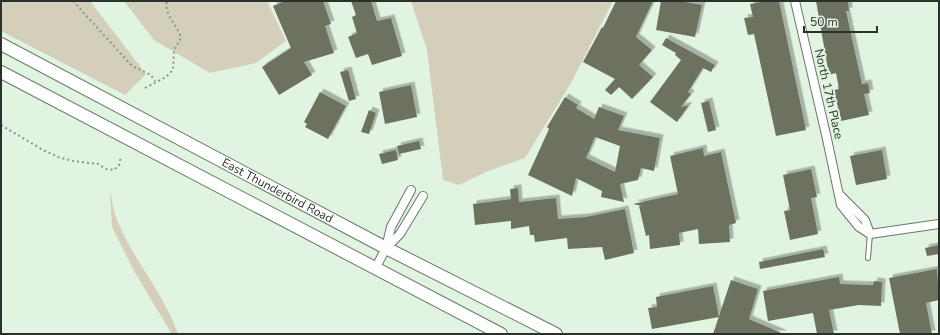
<svg xmlns="http://www.w3.org/2000/svg" width="940" height="335" font-family="'Nunito Sans',sans-serif">
  <style>
    .green { fill: #d4cfba }
    .building { fill: #6c725e; fill-rule: evenodd; filter: url(#shadow) }
    .lines { fill: none; stroke-linecap: round; stroke-linejoin: round }
    .service-casing { stroke: #677868; stroke-width: 6 }
    .minor-casing { stroke: #677868; stroke-width: 10 }
    .secondary-casing { stroke: #677868; stroke-width: 14 }
    .path { stroke: #889588; stroke-width: 2; stroke-dasharray: 2 3; stroke-linecap: butt }
    .service { stroke: #fff; stroke-width: 4 }
    .minor { stroke: #fff; stroke-width: 8 }
    .secondary { stroke: #fff; stroke-width: 12 }
    .labels { text-anchor: middle; dominant-baseline: central; stroke-width: 4; stroke-linejoin: round; paint-order: stroke }
    .street-label { font-size: 12px; fill: #2a312a; stroke: #e0f4e1 }
  </style>
  <defs>
    <filter id="shadow"><feDropShadow dx="3.5" dy="-3.5" stdDeviation="0" flood-color="#0004"/></filter>
  </defs>
  <rect width="100%" height="100%" fill="#e0f4e1"/>
  <g class="green">
    <path d="M 1,1 L 90,1 L 146,74 L 125,95 L 1,31 Z"/>
    <path d="M 124,1 L 267,1 L 286,41 L 256,63 L 210,73 L 154,40 Z"/>
    <path d="M 411,1 L 613,1 L 571,83 L 525,158 L 488,171 L 459,185 L 443,180 L 427,50 Z"/>
    <path d="M 110,190 C 112,199 113,210 117,220 C 133,260 164,293 178,334 L 172,334 L 134,271 L 112,227 Z"/>
  </g>
  <g class="building">
    <path d="M 285,1 L 323,1 L 331,24 L 325,26 L 334,53 L 304,62 L 312,75 L 279,95 L 262,67 L 291,48 L 273,6 Z"/>
    <path d="M 351,1 L 371,1 L 377,21 L 391,18 L 402,56 L 372,65 L 368,54 L 356,58 L 348,37 L 357,33 L 352,17 L 356,15 Z"/>
    <path d="M 616,1 L 653,1 L 636,37 L 652,50 L 639,65 L 653,77 L 632,99 L 619,87 L 611,95 L 605,90 L 615,79 L 583,62 L 602,27 L 603,28 Z"/>
    <path d="M 661,1 L 680,1 L 702,5 L 695,37 L 656,30 Z"/>
    <path d="M 767,1 L 779,1 L 806,130 L 776,136 L 754,34 L 748,35 L 744,18 L 753,17 L 750,4 Z"/>
    <path d="M 816,1 L 848,1 L 849,11 L 846,11 L 862,84 L 868,83 L 870,93 L 864,94 L 869,115 L 841,121 L 834,90 L 839,89 L 836,73 L 829,75 Z"/>
    <path d="M 666,38 L 715,65 L 711,72 L 703,68 L 688,92 L 691,94 L 681,107 L 689,105 L 677,122 L 650,102 L 681,60 L 675,55 L 676,53 L 662,45 Z"/>
    <path d="M 348,70 L 356,99 L 349,101 L 340,72 Z"/>
    <path d="M 411,85 L 417,117 L 385,124 L 379,92 Z"/>
    <path d="M 320,92 L 346,106 L 328,139 L 305,127 L 307,124 L 304,122 Z"/>
    <path d="M 565,97 L 578,105 L 576,108 L 594,119 L 599,107 L 624,116 L 618,130 L 660,138 L 654,171 L 641,168 L 638,180 L 620,184 L 624,202 L 601,197 L 602,191 L 576,178 L 572,196 L 528,175 L 549,129 L 547,127 ZM 595,137 L 620,146 L 615,172 L 586,158 Z"/>
    <path d="M 709,101 L 716,130 L 708,132 L 701,103 Z"/>
    <path d="M 369,110 L 376,113 L 369,134 L 361,132 Z"/>
    <path d="M 419,141 L 421,149 L 399,154 L 397,146 Z"/>
    <path d="M 703,148 L 704,156 L 721,152 L 736,223 L 729,225 L 730,242 L 699,244 L 698,229 L 679,233 L 680,245 L 650,249 L 649,235 L 646,236 L 639,206 L 642,206 L 633,204 L 678,194 L 670,156 Z"/>
    <path d="M 396,150 L 398,160 L 382,164 L 379,154 Z"/>
    <path d="M 882,150 L 887,179 L 856,185 L 850,156 Z"/>
    <path d="M 811,169 L 817,197 L 811,198 L 818,234 L 790,240 L 784,211 L 790,210 L 783,175 Z"/>
    <path d="M 518,188 L 519,202 L 556,198 L 558,219 L 586,217 L 625,209 L 634,253 L 605,260 L 602,247 L 568,249 L 567,238 L 535,242 L 534,235 L 530,235 L 529,226 L 511,229 L 511,221 L 475,225 L 473,204 L 511,199 L 510,189 Z"/>
    <path d="M 939,245 L 939,254 L 927,256 L 925,248 Z"/>
    <path d="M 823,249 L 825,257 L 760,269 L 759,262 Z"/>
    <path d="M 937,269 L 939,300 L 926,303 L 932,334 L 900,334 L 889,278 Z"/>
    <path d="M 839,277 L 840,284 L 873,285 L 874,281 L 882,282 L 881,306 L 859,305 L 829,310 L 834,334 L 817,334 L 813,313 L 768,321 L 763,291 Z"/>
    <path d="M 731,280 L 758,289 L 749,319 L 784,334 L 713,334 Z"/>
    <path d="M 713,286 L 719,317 L 652,329 L 648,308 L 657,307 L 656,297 Z"/>
  </g>
  <g class="lines">
    <defs>
      <path id="service" d="M 868,258 L 870,234"/>
      <g id="minor">
        <path d="M 795,1 L 827,139 L 841,205 L 859,227 L 870,234"/>
        <path d="M 839,194 L 865,220 L 870,234"/>
        <path d="M 870,234 L 939,224"/>
        <path d="M 386,248 L 400,234 L 423,196"/>
        <path d="M 375,269 L 386,248 L 391,227 L 411,190"/>
      </g>
      <g id="secondary">
        <path id="s1" d="M 1,44 L 386,248 L 556,334"/>
        <path d="M 1,72 L 501,334"/>
      </g>
    </defs>
    <use href="#service" class="service-casing"/>
    <use href="#minor" class="minor-casing"/>
    <use href="#secondary" class="secondary-casing"/>
    <g class="path">
      <path d="M 73,1 L 132,66 L 151,75 L 155,81"/>
      <path d="M 145,88 L 166,77 L 173,70 L 174,50 L 181,38 C 178,26 163,13 167,1"/>
      <path d="M 1,125 L 43,150 L 58,157 L 73,161 L 98,164 L 106,169 L 114,170 L 119,165 L 121,156"/>
    </g>
    <use href="#service" class="service"/>
    <use href="#minor" class="minor"/>
    <use href="#secondary" class="secondary"/>
  </g>
  <g class="labels">
    <g class="street-label">
      <text transform="translate(829 94) rotate(77)">North 17th Place</text>
      <text stroke="none"><textPath href="#s1" startOffset="313">East Thunderbird Road</textPath></text>
    </g>
  </g>
  <rect width="940" height="335" fill="none" stroke="#2a312a" stroke-width="4"/>
  <path d="M804 26v6h73v-6" fill="none" stroke="#2a312a" stroke-width="2"/>
  <text x="810" y="26" font-size="12" fill="#2a312a" stroke="#e0f4e1" stroke-width="3" paint-order="stroke">50 m</text>
</svg>
